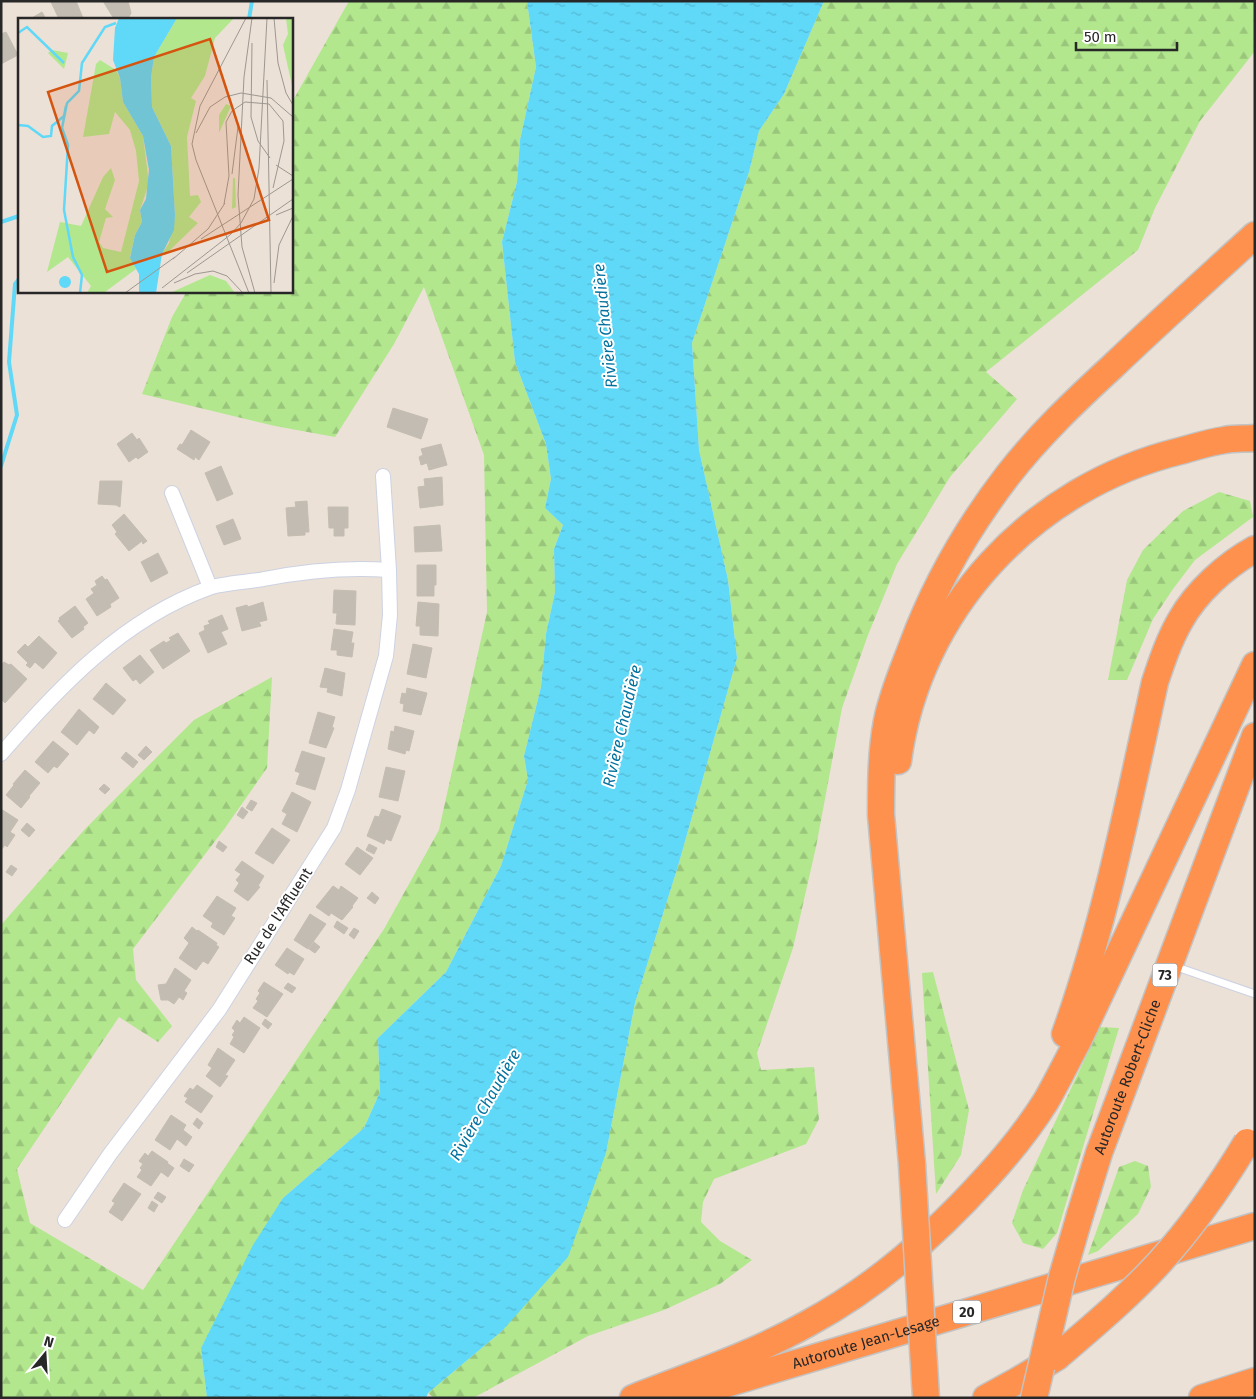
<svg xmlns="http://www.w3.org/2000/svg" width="1256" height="1399" font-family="'Fira Sans',sans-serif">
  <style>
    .forest { fill: url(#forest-firs) }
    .water { fill: url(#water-ripples) }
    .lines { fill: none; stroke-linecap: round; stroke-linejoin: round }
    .stream { stroke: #60d8f7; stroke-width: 4 }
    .building { fill: #c2bcb3; stroke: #c6bdb1 }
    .service-casing { stroke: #ccd2e2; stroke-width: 9 }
    .minor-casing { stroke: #ccd2e2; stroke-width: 16 }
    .motorway-casing { stroke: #c3c3c3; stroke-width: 29 }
    .service { stroke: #fff; stroke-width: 7 }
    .minor { stroke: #fff; stroke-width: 14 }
    .motorway { stroke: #ff914e; stroke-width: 26 }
    .motorway-bridge-casing { stroke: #c3c3c3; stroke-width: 29; stroke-linecap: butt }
    .motorway-bridge { stroke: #ff914e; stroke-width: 26 }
    .labels { text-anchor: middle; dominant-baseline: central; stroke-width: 4; stroke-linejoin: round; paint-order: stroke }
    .shield { fill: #fff; stroke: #686868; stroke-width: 1 }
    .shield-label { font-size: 14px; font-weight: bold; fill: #272727 }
    .street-label { font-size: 15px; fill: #272727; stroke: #fff }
    .water-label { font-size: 16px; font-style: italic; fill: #04729f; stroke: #fff }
    .inset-river { fill: none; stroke: #60d8f7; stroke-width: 2.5 }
    .inset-road { fill: none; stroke: #9d9791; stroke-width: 1 }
    .view { fill: #d5540f; fill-opacity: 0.15; stroke: #d5540f; stroke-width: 2.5 }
    .inset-edge { fill: none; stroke: #272727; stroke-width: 2.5 }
  </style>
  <defs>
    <pattern id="forest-firs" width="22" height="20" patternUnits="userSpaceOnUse" patternTransform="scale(1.25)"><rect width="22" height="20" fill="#b2e78e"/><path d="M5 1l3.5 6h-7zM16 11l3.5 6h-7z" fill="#99c67a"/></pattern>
    <pattern id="water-ripples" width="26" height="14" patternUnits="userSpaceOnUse" patternTransform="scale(1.25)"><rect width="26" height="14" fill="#60d8f7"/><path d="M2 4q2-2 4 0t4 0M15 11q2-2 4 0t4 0" fill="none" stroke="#53b9d4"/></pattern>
  </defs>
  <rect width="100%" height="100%" fill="#ebe1d7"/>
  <g class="forest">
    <path d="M 349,1 L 527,1 L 536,67 L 520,140 L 517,182 L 502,242 L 515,362 L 546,444 L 551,479 L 545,508 L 563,525 L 554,549 L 555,592 L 546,634 L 541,687 L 524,756 L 528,780 L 501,866 L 446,972 L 378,1038 L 380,1092 L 364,1128 L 283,1198 L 201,1348 L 207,1398 L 1,1398 L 1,925 L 85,829 L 194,720 L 272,677 L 267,768 L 225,828 L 133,949 L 136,980 L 172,1026 L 158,1042 L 119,1017 L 17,1169 L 30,1223 L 143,1290 L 384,929 L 439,830 L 487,612 L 484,455 L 424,287 L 394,344 L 335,437 L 275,426 L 142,394 L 172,317 L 187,291 L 291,291 L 291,104 Z"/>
    <path d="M 824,1 L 1255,1 L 1255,51 L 1200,121 L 1155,208 L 1138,250 L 986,372 L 1017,399 L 950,477 L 897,564 L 868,635 L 842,708 L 816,847 L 793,948 L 757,1053 L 761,1070 L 814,1067 L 819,1119 L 806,1144 L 714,1179 L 703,1202 L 701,1222 L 720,1241 L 752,1260 L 720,1284 L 664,1310 L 588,1336 L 473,1398 L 434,1398 L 428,1393 L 502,1331 L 606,1153 L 635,1003 L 678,866 L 737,658 L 728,580 L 699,450 L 692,343 L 749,172 L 759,131 L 784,94 Z"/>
    <path d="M 1219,492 L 1250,501 L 1253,517 L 1195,560 L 1173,589 L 1153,619 L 1127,680 L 1108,680 L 1127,580 L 1143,550 L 1183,511 Z"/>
    <path d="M 933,972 L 969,1110 L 961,1155 L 936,1194 L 922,973 Z"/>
    <path d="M 1100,1027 L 1119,1028 L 1057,1233 L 1043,1249 L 1023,1243 L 1012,1223 L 1023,1190 Z"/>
    <path d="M 1135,1161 L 1148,1166 L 1151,1187 L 1138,1214 L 1098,1251 L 1088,1255 L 1119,1167 Z"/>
  </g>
  <path class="water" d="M 527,1 L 824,1 L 784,94 L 759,131 L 749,172 L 692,343 L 699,450 L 728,580 L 737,658 L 678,866 L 635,1003 L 606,1153 L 568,1257 L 502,1331 L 428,1393 L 426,1398 L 207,1398 L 201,1348 L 253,1245 L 283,1198 L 364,1128 L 380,1092 L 378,1038 L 446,972 L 501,866 L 528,780 L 524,756 L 541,687 L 546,634 L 555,592 L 554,549 L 563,525 L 545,508 L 551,479 L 546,444 L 515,362 L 502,242 L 517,182 L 520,140 L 536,67 Z"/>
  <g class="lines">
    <g class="stream">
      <path d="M 249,19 L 252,1"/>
      <path d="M 1,222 L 19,216"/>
      <path d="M 1,466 L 17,415 L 9,362 L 15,284 L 19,279"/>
    </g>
  </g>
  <g class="building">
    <path d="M 54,1 L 76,1 L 83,18 L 59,19 L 51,2 Z"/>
    <path d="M 103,1 L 128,1 L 131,13 L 128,19 L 114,19 Z"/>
    <path d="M 42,12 L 46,19 L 30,19 Z"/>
    <path d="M 6,32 L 18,55 L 1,64 L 1,34 Z"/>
    <path d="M 393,408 L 428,419 L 421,439 L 387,427 Z"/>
    <path d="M 191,430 L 210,442 L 199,460 L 195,457 L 194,460 L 177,449 L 180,444 L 182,445 Z"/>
    <path d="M 132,433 L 137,440 L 139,438 L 148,452 L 138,459 L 136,457 L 129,462 L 117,444 Z"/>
    <path d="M 441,444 L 447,465 L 429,470 L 427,463 L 421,465 L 419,457 L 423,455 L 421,449 Z"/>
    <path d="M 221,466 L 233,494 L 217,501 L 205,473 Z"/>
    <path d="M 442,477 L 443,505 L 420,508 L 418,487 L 425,486 L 424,479 Z"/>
    <path d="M 100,481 L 122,481 L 120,507 L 116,505 L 98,504 Z"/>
    <path d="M 307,501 L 309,532 L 305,532 L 305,535 L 288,536 L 286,508 L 296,507 L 295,502 Z"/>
    <path d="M 328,507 L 348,507 L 348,528 L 344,528 L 344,536 L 334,536 L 334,528 L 329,528 Z"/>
    <path d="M 124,514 L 147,541 L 143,544 L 142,541 L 129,551 L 115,534 L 117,532 L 112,525 Z"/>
    <path d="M 233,519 L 241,539 L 224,545 L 216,526 Z"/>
    <path d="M 440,525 L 442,551 L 415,552 L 414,527 Z"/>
    <path d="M 158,553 L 168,573 L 151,582 L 141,562 Z"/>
    <path d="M 417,565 L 436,565 L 436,585 L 434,585 L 434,596 L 417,596 Z"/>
    <path d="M 102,576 L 105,580 L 107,579 L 119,598 L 110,604 L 111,607 L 97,616 L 86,599 L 94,593 L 91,589 L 97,585 L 95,581 Z"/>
    <path d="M 334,590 L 356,591 L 355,625 L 336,624 L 337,613 L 333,613 Z"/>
    <path d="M 263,602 L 267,620 L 259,622 L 261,626 L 242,631 L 236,608 L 247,605 L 248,607 Z"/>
    <path d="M 418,602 L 439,604 L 438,636 L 420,635 L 420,626 L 416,626 Z"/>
    <path d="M 75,606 L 88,623 L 83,627 L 84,629 L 72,638 L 58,621 L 60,619 L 59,618 Z"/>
    <path d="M 222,615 L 228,629 L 221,632 L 227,644 L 208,653 L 199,633 L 205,630 L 204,626 L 210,624 L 208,621 Z"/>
    <path d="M 334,629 L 353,632 L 351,643 L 354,643 L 352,657 L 337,655 L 337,650 L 331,650 Z"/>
    <path d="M 178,633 L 190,651 L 163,669 L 150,650 L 164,641 L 166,643 L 171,640 L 169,638 Z"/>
    <path d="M 39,636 L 57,653 L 43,669 L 35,662 L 30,668 L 26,665 L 28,663 L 17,652 L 25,644 L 28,647 Z"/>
    <path d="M 413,644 L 432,648 L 426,678 L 407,674 Z"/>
    <path d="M 140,655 L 154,672 L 140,684 L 136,679 L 133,681 L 123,668 Z"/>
    <path d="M 4,662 L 9,665 L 11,664 L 27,679 L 5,703 L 1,699 L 1,665 Z"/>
    <path d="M 325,668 L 345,673 L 342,696 L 327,692 L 328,688 L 320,687 Z"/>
    <path d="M 106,683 L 126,700 L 113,715 L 93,699 Z"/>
    <path d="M 407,688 L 427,693 L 421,715 L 403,711 L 404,704 L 400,703 L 402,693 L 406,694 Z"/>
    <path d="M 79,709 L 99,727 L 94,734 L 89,730 L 77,745 L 61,732 Z"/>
    <path d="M 318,712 L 335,717 L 332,727 L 334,728 L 326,748 L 309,743 Z"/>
    <path d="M 395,726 L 414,731 L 409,751 L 406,750 L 405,754 L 388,749 L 391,731 L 394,732 Z"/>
    <path d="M 53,741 L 69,754 L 57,768 L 54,766 L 48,773 L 35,762 Z"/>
    <path d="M 146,746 L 152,752 L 144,760 L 138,755 Z"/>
    <path d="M 302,751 L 325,758 L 315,790 L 296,784 L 300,773 L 295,771 Z"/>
    <path d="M 126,752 L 138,762 L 133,768 L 121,758 Z"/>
    <path d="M 386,767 L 405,771 L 398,801 L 379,797 Z"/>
    <path d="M 25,770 L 40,783 L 29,796 L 13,784 Z"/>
    <path d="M 104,784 L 110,789 L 105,794 L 99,789 Z"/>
    <path d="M 14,785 L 30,797 L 21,808 L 6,795 Z"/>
    <path d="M 292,792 L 311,802 L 297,832 L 282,824 L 287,814 L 282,811 Z"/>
    <path d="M 251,800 L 257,803 L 252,811 L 246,808 Z"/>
    <path d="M 242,807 L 248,812 L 243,819 L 237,815 Z"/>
    <path d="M 1,809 L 18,820 L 10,832 L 15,835 L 7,847 L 5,845 L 1,850 Z"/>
    <path d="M 382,809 L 401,816 L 391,841 L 386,839 L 384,844 L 367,836 L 375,816 L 379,817 Z"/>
    <path d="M 27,823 L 35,830 L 29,837 L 21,830 Z"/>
    <path d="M 272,828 L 290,840 L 273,864 L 255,853 Z"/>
    <path d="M 219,841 L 227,847 L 223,852 L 216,847 Z"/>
    <path d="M 369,844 L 377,848 L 374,854 L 366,850 Z"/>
    <path d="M 357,847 L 373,858 L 360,875 L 345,864 Z"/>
    <path d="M 242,861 L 264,876 L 258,886 L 260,887 L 248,901 L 234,891 L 239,883 L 236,880 L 241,874 L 235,870 Z"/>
    <path d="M 11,865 L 17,869 L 12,876 L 6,872 Z"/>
    <path d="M 333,886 L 339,890 L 341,886 L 358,898 L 352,906 L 353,907 L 342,920 L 331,913 L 329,916 L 316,907 Z"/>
    <path d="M 372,892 L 379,898 L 375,904 L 367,898 Z"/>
    <path d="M 217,896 L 236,908 L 231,916 L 235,918 L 224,935 L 211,927 L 213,923 L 203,916 Z"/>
    <path d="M 310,914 L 326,924 L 308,949 L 294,940 Z"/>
    <path d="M 337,921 L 348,928 L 344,934 L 334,927 Z"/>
    <path d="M 192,927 L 197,931 L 198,930 L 217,943 L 216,945 L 219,947 L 208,964 L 203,961 L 196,970 L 179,958 L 189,943 L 184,938 Z"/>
    <path d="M 354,928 L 359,931 L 354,939 L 349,935 Z"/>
    <path d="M 314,942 L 320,947 L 315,953 L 309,949 Z"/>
    <path d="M 287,948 L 304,959 L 294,975 L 289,972 L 288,974 L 275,965 Z"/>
    <path d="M 175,968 L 191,980 L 184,991 L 187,993 L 183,1000 L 179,997 L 174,1004 L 168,1000 L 161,1000 L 158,985 L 166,984 Z"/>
    <path d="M 264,982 L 283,994 L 267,1017 L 253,1008 L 258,1001 L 256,999 L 260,993 L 258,991 Z"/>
    <path d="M 288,983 L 296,988 L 292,993 L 284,988 Z"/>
    <path d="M 244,1017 L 260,1028 L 244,1053 L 230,1044 L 234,1037 L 232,1035 L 235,1031 L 232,1028 L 237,1020 L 240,1023 Z"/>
    <path d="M 265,1019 L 272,1024 L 268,1029 L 262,1024 Z"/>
    <path d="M 218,1048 L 235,1060 L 225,1075 L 228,1076 L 220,1087 L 206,1076 L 212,1068 L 208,1065 Z"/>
    <path d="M 197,1085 L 213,1096 L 201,1113 L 185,1102 L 188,1098 L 184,1096 L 190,1088 L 193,1090 Z"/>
    <path d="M 171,1115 L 186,1125 L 183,1130 L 192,1137 L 186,1146 L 177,1139 L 170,1150 L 155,1140 Z"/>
    <path d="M 197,1118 L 203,1123 L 199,1129 L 193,1124 Z"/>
    <path d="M 152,1151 L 168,1162 L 151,1186 L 137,1177 L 142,1170 L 140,1168 L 143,1164 L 139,1161 L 145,1153 L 148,1156 Z"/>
    <path d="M 184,1159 L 194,1165 L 189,1172 L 180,1166 Z"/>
    <path d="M 167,1163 L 174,1168 L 168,1177 L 161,1172 Z"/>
    <path d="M 124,1183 L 141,1194 L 122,1221 L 109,1212 L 115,1203 L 112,1201 Z"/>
    <path d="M 158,1192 L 166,1197 L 162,1203 L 154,1198 Z"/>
    <path d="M 152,1201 L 158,1205 L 154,1212 L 148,1208 Z"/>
  </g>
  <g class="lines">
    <defs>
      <path id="service" d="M 1174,966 L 1255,994"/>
      <g id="minor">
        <path d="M 383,476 L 389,570"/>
        <path d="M 172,493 L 210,587"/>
        <path d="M 1,754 C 59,687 123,619 209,588 C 222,583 249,582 264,579 C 305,571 348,567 389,570 L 390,615 L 386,656 L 348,790 L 334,828 L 219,1010 L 110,1154 L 65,1220"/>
      </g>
      <g id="motorway">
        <path d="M 898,761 C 918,609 1033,487 1180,451 C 1195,447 1210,442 1225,440 C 1234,438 1245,439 1255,438"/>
        <path d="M 1065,1034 C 1106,920 1129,800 1155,682 C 1162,661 1169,640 1180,621 C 1196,592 1226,565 1255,549"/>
        <path d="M 912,1164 L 881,815 C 881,784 881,752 887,721 C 892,695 903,670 912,646 C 935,584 968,527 1008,475 C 1039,435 1076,400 1113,366 C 1159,322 1207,279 1255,235"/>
        <path id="s1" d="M 1080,1215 L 1099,1153 L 1255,736"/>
        <path d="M 633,1398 C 691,1375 752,1355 807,1324 C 876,1287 936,1234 988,1176 C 1009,1153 1029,1128 1046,1101 C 1057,1082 1067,1061 1078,1041 L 1255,665"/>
        <path id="s2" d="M 679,1398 L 1255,1226"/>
        <path d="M 986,1398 L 1017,1381 L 1057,1357"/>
        <path d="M 1202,1398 L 1255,1381"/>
      </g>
    </defs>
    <use href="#service" class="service-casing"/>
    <use href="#minor" class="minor-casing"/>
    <use href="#motorway" class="motorway-casing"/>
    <use href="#service" class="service"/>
    <use href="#minor" class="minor"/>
    <use href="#motorway" class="motorway"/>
    <defs>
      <g id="motorway-bridge">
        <path d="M 912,1164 L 926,1398"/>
        <path d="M 1057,1357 C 1092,1327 1128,1297 1159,1263 C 1193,1226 1221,1185 1247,1142"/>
        <path d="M 1034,1398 L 1062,1277 L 1080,1215"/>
      </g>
    </defs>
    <use href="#motorway-bridge" class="motorway-bridge-casing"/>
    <use href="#motorway-bridge" class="motorway-bridge"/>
  </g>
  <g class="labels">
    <g class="shield">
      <rect x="1152.5" y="963.5" width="25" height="23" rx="4"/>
      <rect x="953" y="1300.5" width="28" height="23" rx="4"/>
    </g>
    <g class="shield-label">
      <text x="1165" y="975">73</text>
      <text x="967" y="1312">20</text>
    </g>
    <g class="street-label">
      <text transform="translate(278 916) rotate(-57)">Rue de l'Affluent</text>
      <text stroke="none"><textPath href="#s1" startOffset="146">Autoroute Robert-Cliche</textPath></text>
      <text stroke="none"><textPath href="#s2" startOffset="195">Autoroute Jean-Lesage</textPath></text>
    </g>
    <g class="water-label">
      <text transform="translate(605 326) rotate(-96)">Rivière Chaudière</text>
      <text transform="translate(622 726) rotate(-77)">Rivière Chaudière</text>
      <text transform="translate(485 1105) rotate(-60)">Rivière Chaudière</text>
    </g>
  </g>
  <g transform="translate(18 18)">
    <rect width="275" height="275" fill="#ebe1d7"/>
    <path d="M 159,0 L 216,0 L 197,20 L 187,58 L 173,80 L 178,83 L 169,119 L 172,178 L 180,177 L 183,184 L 171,199 L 180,205 L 147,237 L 144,236 L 151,225 L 157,197 L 153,128 L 134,89 L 133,59 L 136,39 ZM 268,0 L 275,0 L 275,72 L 265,27 L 270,16 ZM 82,42 L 98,52 L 102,60 L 105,84 L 125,118 L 131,165 L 122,192 L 124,204 L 117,217 L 112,239 L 118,251 L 87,274 L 69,275 L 73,268 L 50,239 L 29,254 L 42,204 L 63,208 L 85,159 L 93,150 L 97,162 L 87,191 L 95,199 L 88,200 L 81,224 L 85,230 L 103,234 L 121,163 L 118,133 L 112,112 L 97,94 L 91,116 L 65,119 L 78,46 ZM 208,86 L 213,88 L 201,115 L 201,97 ZM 215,160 L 217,160 L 218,189 L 214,191 Z" fill="#b2e78e"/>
    <path d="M 34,32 L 50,35 L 46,51 L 30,35 ZM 192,257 L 208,263 L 217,275 L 152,275 Z" fill="#b2e78e"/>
    <path d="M 101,0 L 159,0 L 136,39 L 133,59 L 134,89 L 153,128 L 157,197 L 156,212 L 144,236 L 138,275 L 121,275 L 121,256 L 112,240 L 117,217 L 124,204 L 122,192 L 128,181 L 131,152 L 125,118 L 105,84 L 102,60 L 95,42 L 97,10 ZM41 264a6 6 0 1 1 12 0a6 6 0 1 1-12 0Z" fill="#60d8f7"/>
    <path class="inset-river" d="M 0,15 L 9,9 L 46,45M 0,107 L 10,108 L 25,119 L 33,118 L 34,108 L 46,98 L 48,88M 62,275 L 64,257 L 55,239 L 46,192 L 50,127 L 44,110 L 49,85 L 61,73 L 64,45 L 87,9 L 98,5"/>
    <path class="inset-road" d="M 228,0 L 182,88 L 174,126 L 178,142 L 231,275M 234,0 L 226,59 L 220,177 L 224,229 L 237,275M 256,0 L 260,45 L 268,75 L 275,87M 234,25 L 233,99 L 240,123 L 252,140M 249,62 L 253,275M 178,115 L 192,89 L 207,79 L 223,75 L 253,80 L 275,99M 258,147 L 275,158M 214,156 L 220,109M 206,186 L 211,158 L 208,104 L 214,93 L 227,84 L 251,86 L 265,103 L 266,123 L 255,170M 258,197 L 275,190M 183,221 L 275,161M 155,241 L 190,211 L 207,185M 169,255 L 275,181M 156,265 L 177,256 L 195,253 L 209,258 L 225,275M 256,265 L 261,227 L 275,198M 144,270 L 212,217 L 223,205 L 236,181 L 241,150 L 249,0M 107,275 L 157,239"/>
    <path class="view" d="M 192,21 L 251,202 L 89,254 L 30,74 Z"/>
    <rect width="275" height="275" class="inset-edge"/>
  </g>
  <rect width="1256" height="1399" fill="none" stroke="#272727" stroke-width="5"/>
  <g transform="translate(45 1354) rotate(18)" stroke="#ffffff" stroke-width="4" paint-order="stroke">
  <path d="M0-4L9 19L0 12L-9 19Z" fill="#272727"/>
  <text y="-8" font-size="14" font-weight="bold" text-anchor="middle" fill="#272727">N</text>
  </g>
  <path d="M1076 42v8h101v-8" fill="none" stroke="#272727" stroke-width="2.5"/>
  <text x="1084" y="42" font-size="15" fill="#272727" stroke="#ffffff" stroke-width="4" paint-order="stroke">50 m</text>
</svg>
